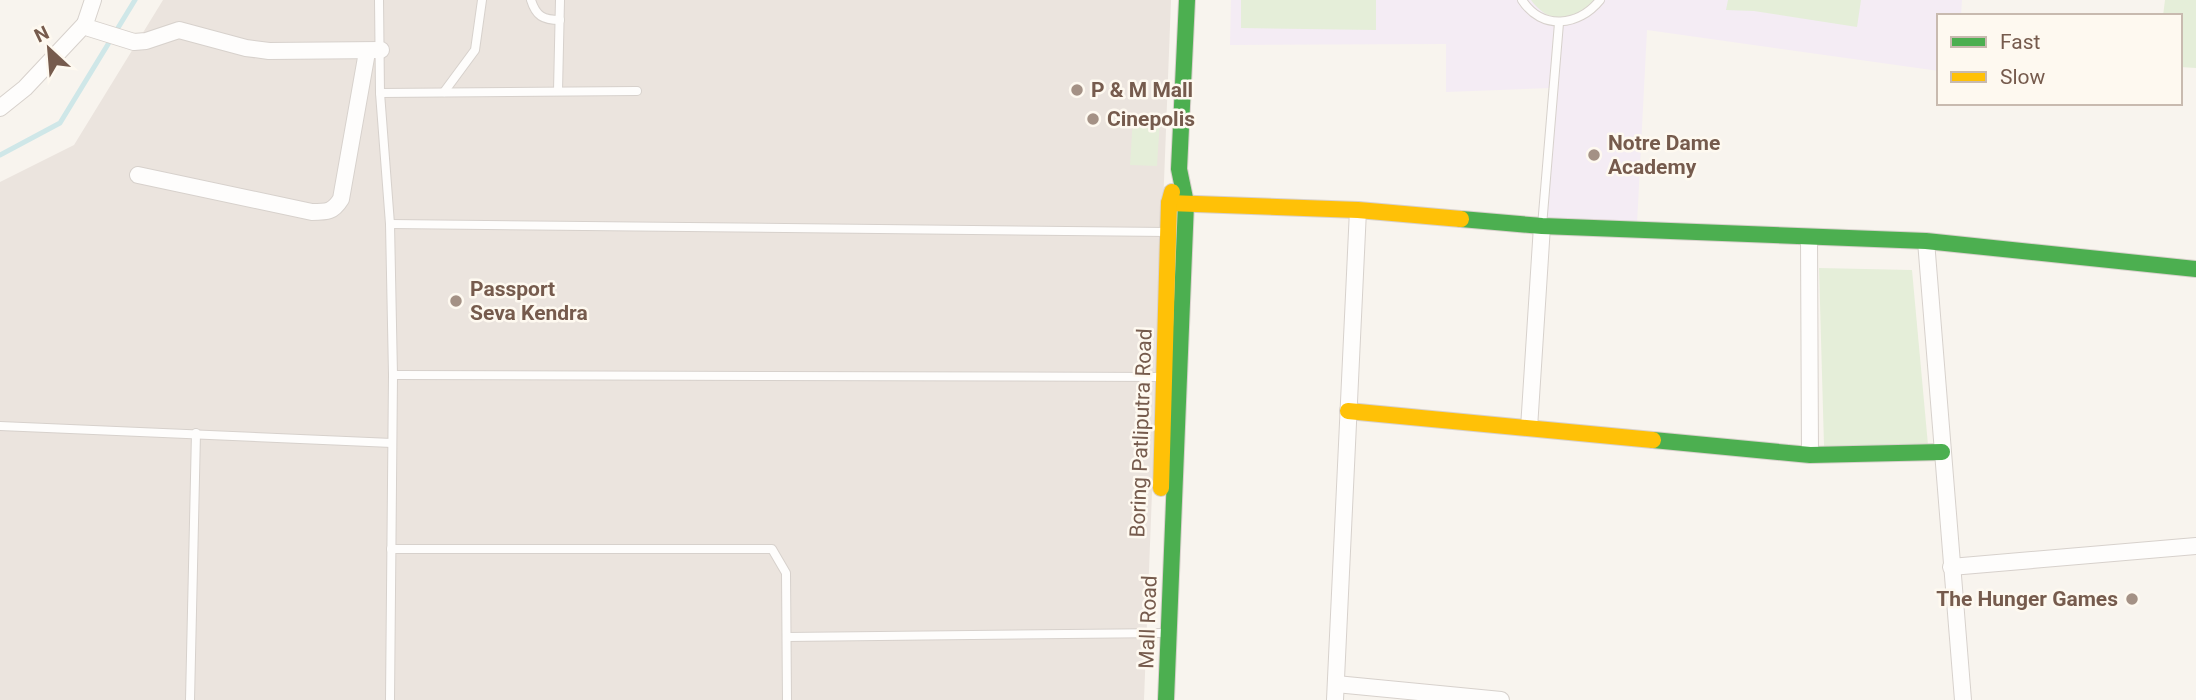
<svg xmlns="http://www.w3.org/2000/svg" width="2196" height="700" font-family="Roboto,sans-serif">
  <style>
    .industrial { fill: #ebe4de }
    .education { fill: #f4ecf4 }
    .green { fill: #e5eed9 }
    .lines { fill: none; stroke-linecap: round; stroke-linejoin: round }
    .stream { stroke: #cfe7e8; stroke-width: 5 }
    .lane-casing { stroke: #d7d1cc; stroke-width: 10 }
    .street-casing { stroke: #d7d1cc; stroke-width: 18 }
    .fast-casing { stroke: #d8d1cc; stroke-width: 18 }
    .slow-casing { stroke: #d8d1cc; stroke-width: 18 }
    .lane { stroke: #fefdfc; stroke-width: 8 }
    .street { stroke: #fefdfc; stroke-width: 16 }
    .fast { stroke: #4caf50; stroke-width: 16 }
    .slow { stroke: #ffc107; stroke-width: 16 }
    .poi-dot { fill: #a49185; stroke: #fef9f0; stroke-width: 2.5 }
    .labels { text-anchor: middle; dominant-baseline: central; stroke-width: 5; stroke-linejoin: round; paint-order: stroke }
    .poi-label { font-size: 21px; font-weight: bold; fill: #765b4d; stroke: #fef9f0; text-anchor: start }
    .street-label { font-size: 21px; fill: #765b4d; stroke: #fef9f0 }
  </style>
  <rect width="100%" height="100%" fill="#f8f4ee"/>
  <path class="industrial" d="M 163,0 L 1171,0 L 1144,700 L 0,700 L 0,182 L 74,145 Z"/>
  <path class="education" d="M 1231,0 L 1962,0 L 1961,16 L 1939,16 L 1939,71 L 1647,30 L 1637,224 L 1543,217 L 1551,88 L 1446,92 L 1446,44 L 1230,45 Z"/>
  <g class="green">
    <path d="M 1241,0 L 1376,0 L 1376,30 L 1241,28 Z"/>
    <path d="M 1531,0 L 1597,0 C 1590,5 1582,15 1575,17 C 1556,23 1541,14 1531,0 Z"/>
    <path d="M 1728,0 L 1861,0 L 1857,27 L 1754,11 L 1726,10 Z"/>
    <path d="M 2165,0 L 2196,0 L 2196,68 L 2180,67 L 2180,16 L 2163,16 Z"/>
    <path d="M 1133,117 L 1160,119 L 1157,166 L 1130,165 Z"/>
    <path d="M 1819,268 L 1912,270 L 1928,445 L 1824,446 Z"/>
  </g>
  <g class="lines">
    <path class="stream" d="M 0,155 L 60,123 L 135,0"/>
    <defs>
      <g id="lane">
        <path d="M 379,0 L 380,93 L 390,224 L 393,375 L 390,700"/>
        <path d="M 531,0 C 536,16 543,20 560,20"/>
        <path d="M 1522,0 C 1542,31 1579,26 1600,0"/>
        <path d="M 558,91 L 560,0"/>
        <path d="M 444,92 L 475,50 L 482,0"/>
        <path d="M 380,93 L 637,91"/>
        <path d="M 390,224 L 1168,232"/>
        <path d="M 1542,226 L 1559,23"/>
        <path d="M 393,375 L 1164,377"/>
        <path d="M 0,426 L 392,443"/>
        <path d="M 391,549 L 772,549 L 786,573 L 787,700"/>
        <path d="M 787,637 L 1168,633"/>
        <path d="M 190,700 L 196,433"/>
      </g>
      <g id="street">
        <path d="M 93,0 L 85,24 L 89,28 L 134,42 L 146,41 L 179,30 L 246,48 L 269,51 L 381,50"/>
        <path d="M 0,108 L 25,88 L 85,24"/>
        <path d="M 138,175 L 312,212 C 327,212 333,212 341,199 L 367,52"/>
        <path d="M 1809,238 L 1810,455"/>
        <path d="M 1926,241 L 1963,700"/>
        <path d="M 1529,428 L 1542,226"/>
        <path d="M 1951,567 L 2196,546"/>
        <path d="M 1336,684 L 1501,700"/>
        <path d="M 1335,700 L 1358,210"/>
      </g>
      <g id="fast">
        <path d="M 1461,219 L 1542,226 L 1926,241 L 2196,269"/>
        <path d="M 1653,440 L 1810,455 L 1942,452"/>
        <path d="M 1166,700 L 1186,203 L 1179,169 L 1187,0"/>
      </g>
      <g id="slow">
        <path d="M 1169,203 L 1358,210 L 1461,219"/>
        <path d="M 1348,411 L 1653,440"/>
        <path d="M 1161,488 L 1169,203 L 1172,192"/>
      </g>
    </defs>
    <use href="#lane" class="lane-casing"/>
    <use href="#street" class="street-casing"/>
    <use href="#fast" class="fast-casing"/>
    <use href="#slow" class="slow-casing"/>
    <use href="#lane" class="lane"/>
    <use href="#street" class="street"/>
    <use href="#fast" class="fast"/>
    <use href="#slow" class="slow"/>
  </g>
  <g class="poi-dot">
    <circle cx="1077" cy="90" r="7"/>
    <circle cx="1093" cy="119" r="7"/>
    <circle cx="1594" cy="155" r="7"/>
    <circle cx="456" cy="301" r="7"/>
    <circle cx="2132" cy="599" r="7"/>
  </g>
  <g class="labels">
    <g class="poi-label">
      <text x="1091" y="90">P &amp; M Mall</text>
      <text x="1107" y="119">Cinepolis</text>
      <text x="1608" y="143">Notre Dame<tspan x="1608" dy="24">Academy</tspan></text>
      <text x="470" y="289">Passport<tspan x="470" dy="24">Seva Kendra</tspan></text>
      <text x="2118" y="599" text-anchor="end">The Hunger Games</text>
    </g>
    <g class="street-label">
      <text transform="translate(1141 433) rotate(-88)">Boring Patliputra Road</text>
      <text transform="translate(1148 622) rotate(-88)">Mall Road</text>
    </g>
  </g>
  <rect x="1937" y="14" width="245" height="91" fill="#fef9f0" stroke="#c8baaf" stroke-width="2"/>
  <rect x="1951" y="37" width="35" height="10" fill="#4caf50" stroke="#c8baaf" stroke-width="2"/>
  <text x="2000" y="49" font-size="21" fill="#765b4d">Fast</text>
  <rect x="1951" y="72" width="35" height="10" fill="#ffc107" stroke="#c8baaf" stroke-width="2"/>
  <text x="2000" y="84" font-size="21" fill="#765b4d">Slow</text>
  <g transform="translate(49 49) rotate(334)" stroke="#fef9f0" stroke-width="5" paint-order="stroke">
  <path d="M0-5L12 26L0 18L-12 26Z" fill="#765b4d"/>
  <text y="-10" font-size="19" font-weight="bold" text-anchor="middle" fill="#765b4d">N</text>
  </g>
</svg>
